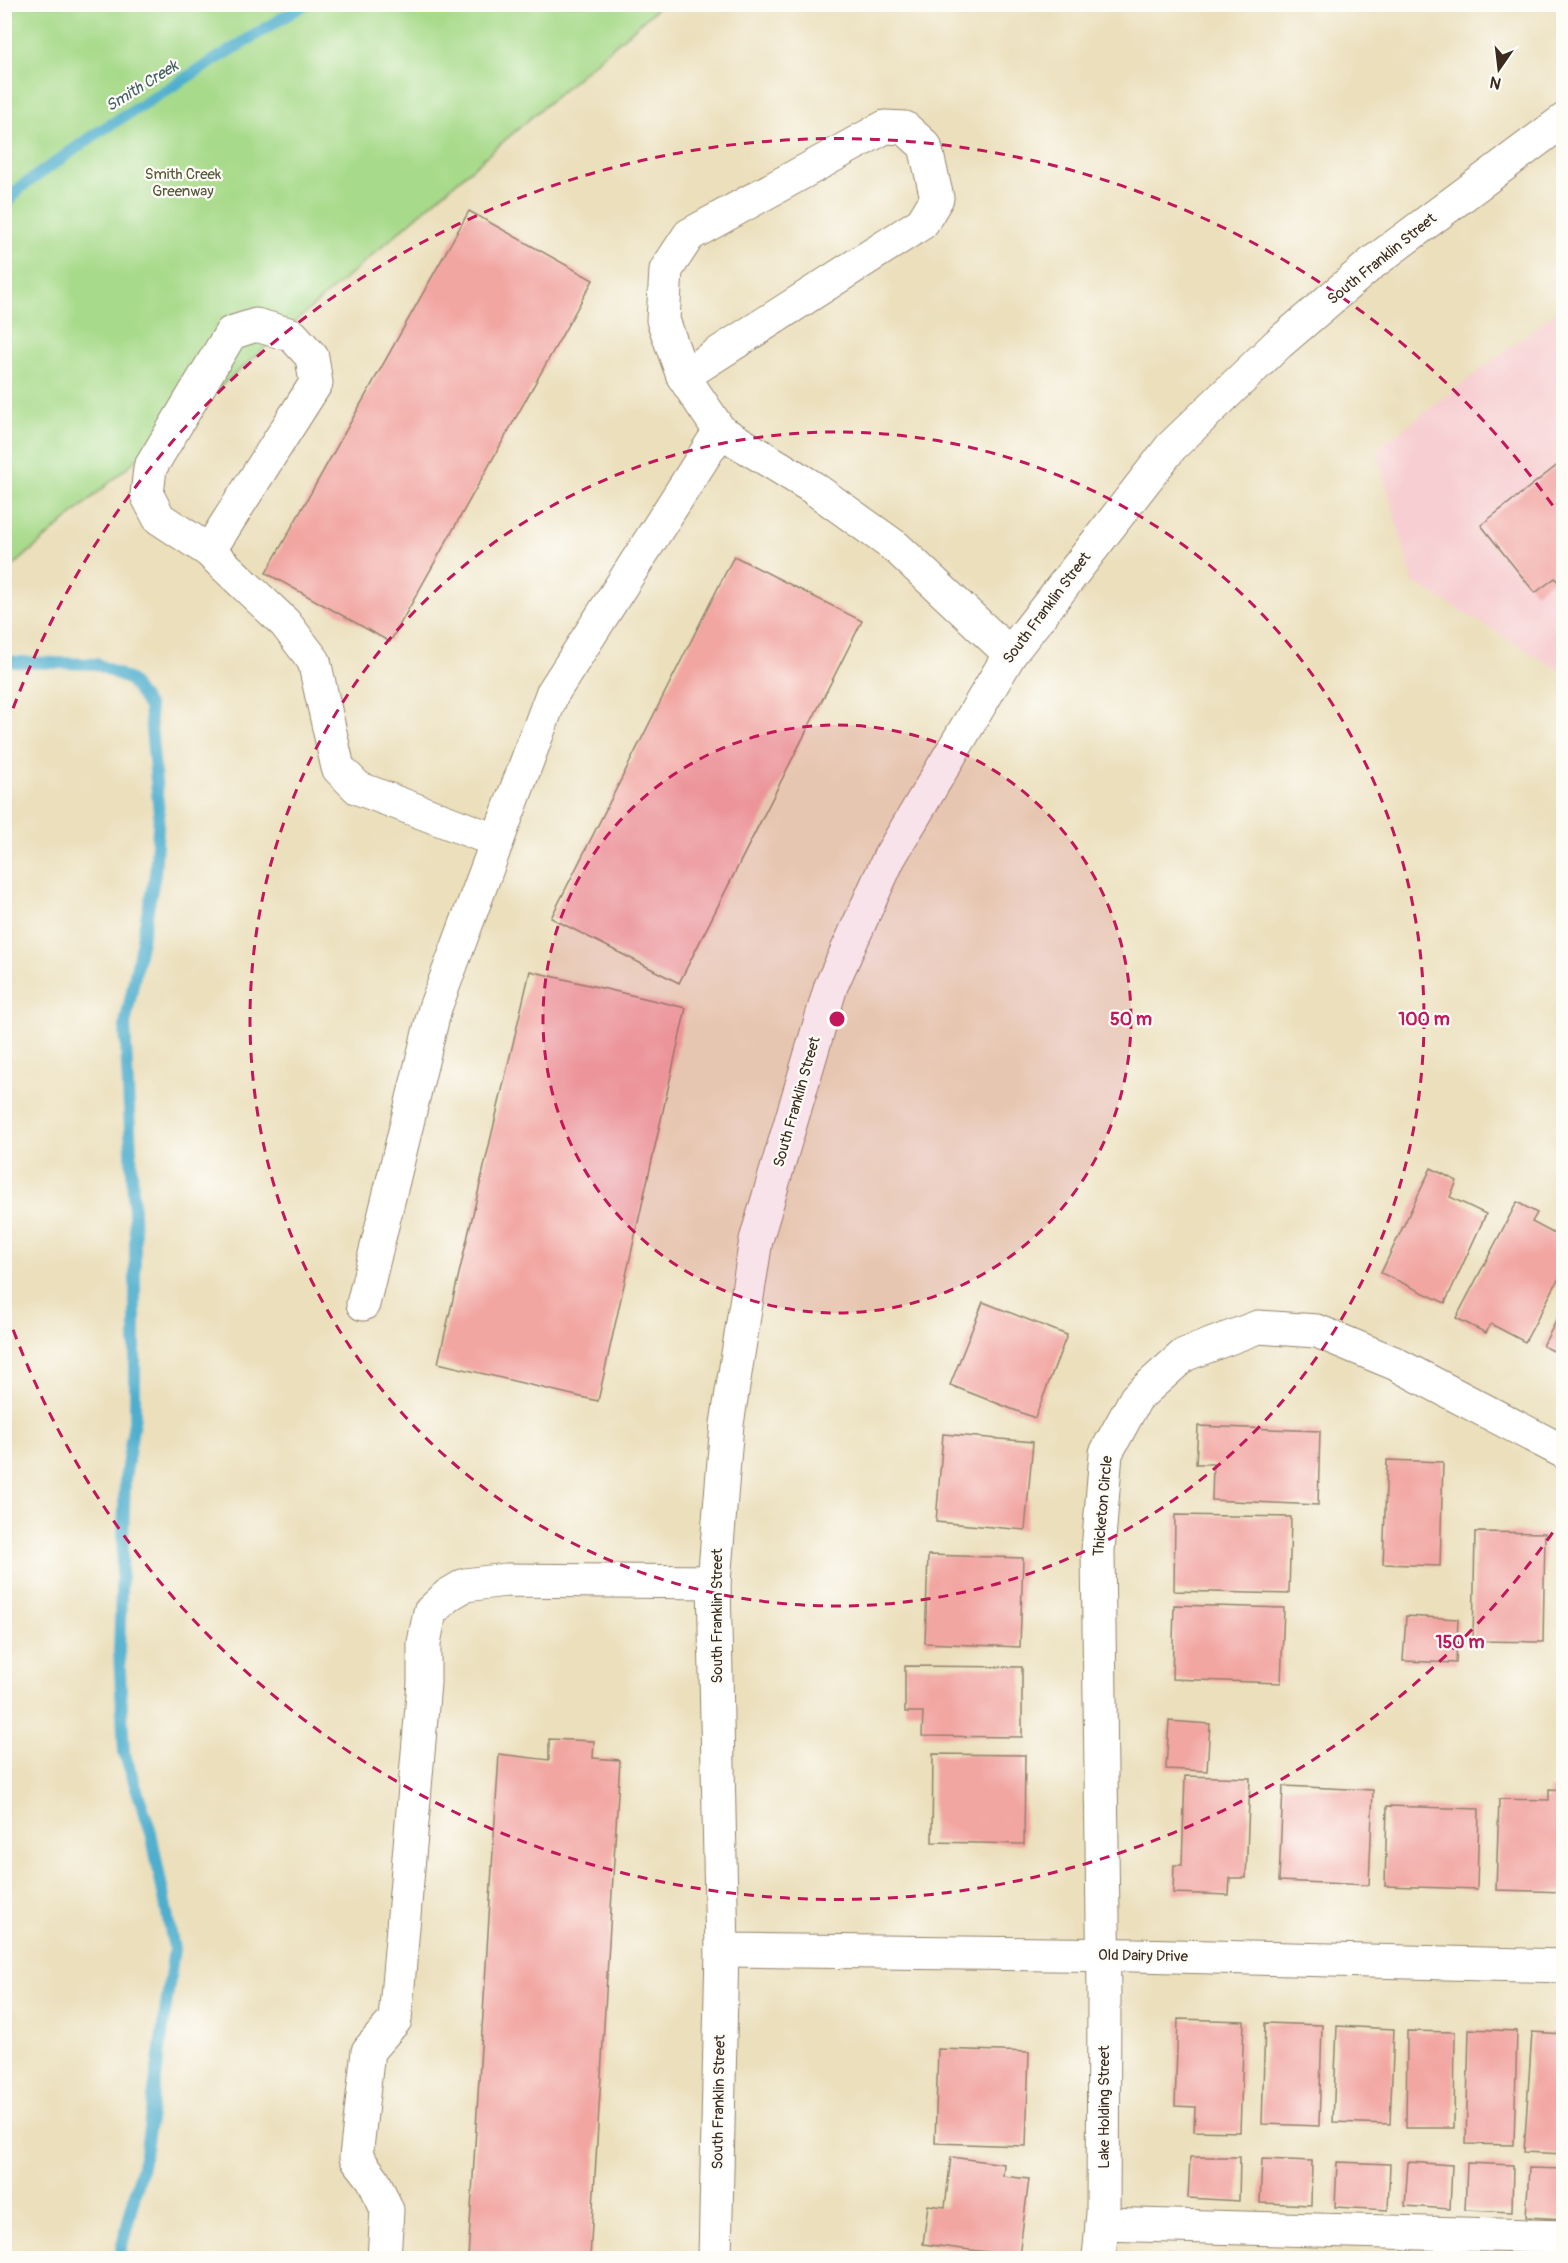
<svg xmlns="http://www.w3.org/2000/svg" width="1568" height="2263" font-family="Pangolin,sans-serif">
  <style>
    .built { fill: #f7cfd2 }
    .green { fill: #a7da8a; stroke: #718254; stroke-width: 1.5 }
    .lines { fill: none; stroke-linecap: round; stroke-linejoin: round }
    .stream { stroke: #4eaecd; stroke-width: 12 }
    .building { fill: #f2a6a2 }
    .minor-casing { stroke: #93846d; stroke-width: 35 }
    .minor { stroke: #fff; stroke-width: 33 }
    .ring { fill: none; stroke: #c2185b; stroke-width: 3; stroke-dasharray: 10 8 }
    .labels { text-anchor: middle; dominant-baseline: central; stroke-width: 4.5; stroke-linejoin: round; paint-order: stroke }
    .park-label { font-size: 15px; fill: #565639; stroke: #fdfcf7 }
    .street-label { font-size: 15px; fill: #3b2a1e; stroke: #fdfcf7 }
    .water-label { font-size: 16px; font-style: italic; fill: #435f64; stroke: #fdfcf7 }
    .centre { fill: #c2185b; stroke: #fdfcf7; stroke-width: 3 }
    .ring-label { font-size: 18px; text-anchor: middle; font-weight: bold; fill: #c2185b; stroke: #fdfcf7; stroke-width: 4.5; stroke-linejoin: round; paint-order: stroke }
  </style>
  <rect width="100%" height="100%" fill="#fdfcf7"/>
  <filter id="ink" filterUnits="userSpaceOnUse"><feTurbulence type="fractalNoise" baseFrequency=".0167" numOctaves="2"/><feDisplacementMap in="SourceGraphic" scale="12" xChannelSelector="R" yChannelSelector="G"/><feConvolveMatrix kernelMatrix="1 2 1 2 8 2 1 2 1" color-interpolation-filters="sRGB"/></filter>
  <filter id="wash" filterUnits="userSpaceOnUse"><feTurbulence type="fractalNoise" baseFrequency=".008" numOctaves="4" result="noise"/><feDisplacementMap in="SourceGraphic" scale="24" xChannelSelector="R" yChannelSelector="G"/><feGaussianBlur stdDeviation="1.35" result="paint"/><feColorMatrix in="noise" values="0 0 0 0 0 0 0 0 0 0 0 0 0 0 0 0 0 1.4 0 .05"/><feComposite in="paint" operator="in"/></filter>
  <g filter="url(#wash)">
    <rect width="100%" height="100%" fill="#ebdfbc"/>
    <path class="built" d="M 1563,307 L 1563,672 L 1413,582 L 1377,449 Z"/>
    <path class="green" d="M 5,5 L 661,5 L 5,573 Z"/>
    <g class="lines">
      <g class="stream">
        <path d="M 4,206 L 21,187 L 97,133 L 305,4"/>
        <path d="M 4,660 L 16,662 L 97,664 L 130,680 L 149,707 L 159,813 L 155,874 L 125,1025 L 135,1235 L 135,1415 L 125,1479 L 119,1651 L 124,1752 L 151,1832 L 174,1949 L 146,2149 L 119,2258"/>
      </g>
    </g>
    <g id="blocks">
      <g class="building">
        <path d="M 469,211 L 593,280 L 390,642 L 266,573 Z"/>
        <path d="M 1564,460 L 1564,589 L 1555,578 L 1535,593 L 1481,525 Z"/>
        <path d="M 734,556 L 862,621 L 679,983 L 551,918 Z"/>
        <path d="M 530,971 L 686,1008 L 598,1401 L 438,1363 Z"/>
        <path d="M 1431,1168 L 1457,1181 L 1450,1197 L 1486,1214 L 1445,1303 L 1381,1273 Z"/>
        <path d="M 1517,1202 L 1537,1213 L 1532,1222 L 1564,1239 L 1564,1269 L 1525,1342 L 1491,1324 L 1486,1333 L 1456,1318 Z"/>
        <path d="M 983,1302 L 1067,1335 L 1035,1418 L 950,1385 Z"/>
        <path d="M 1564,1306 L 1564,1356 L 1543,1346 Z"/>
        <path d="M 1198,1426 L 1320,1431 L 1318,1505 L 1212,1500 L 1213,1464 L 1196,1464 Z"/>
        <path d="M 943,1434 L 1033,1442 L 1025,1530 L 936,1522 Z"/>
        <path d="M 1387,1460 L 1443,1462 L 1440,1566 L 1383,1564 Z"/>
        <path d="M 1175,1515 L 1291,1517 L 1289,1594 L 1174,1591 Z"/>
        <path d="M 1475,1532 L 1545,1533 L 1543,1642 L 1473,1641 Z"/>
        <path d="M 928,1555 L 1023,1558 L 1020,1647 L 925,1643 Z"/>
        <path d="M 1174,1605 L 1284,1608 L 1281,1683 L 1172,1679 Z"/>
        <path d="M 1406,1616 L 1458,1619 L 1456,1663 L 1403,1661 Z"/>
        <path d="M 905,1666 L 1022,1667 L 1022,1737 L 922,1736 L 923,1712 L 905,1712 Z"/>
        <path d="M 1169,1721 L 1210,1724 L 1207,1771 L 1166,1769 Z"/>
        <path d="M 549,1739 L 594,1741 L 593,1758 L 620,1760 L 590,2258 L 468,2258 L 499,1754 L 549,1760 Z"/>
        <path d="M 933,1754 L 1025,1755 L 1024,1844 L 932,1842 Z"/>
        <path d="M 1185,1776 L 1250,1778 L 1246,1878 L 1230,1878 L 1229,1895 L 1173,1893 L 1174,1865 L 1182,1865 Z"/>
        <path d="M 1283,1786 L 1373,1790 L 1369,1885 L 1279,1881 Z"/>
        <path d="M 1549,1789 L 1564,1790 L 1564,1892 L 1496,1890 L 1499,1799 L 1549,1800 Z"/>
        <path d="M 1387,1806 L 1479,1809 L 1477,1889 L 1385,1886 Z"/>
        <path d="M 1178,2019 L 1244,2021 L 1240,2132 L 1194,2131 L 1195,2107 L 1175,2106 Z"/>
        <path d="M 1265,2023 L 1322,2025 L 1319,2126 L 1262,2124 Z"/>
        <path d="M 1337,2026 L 1394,2029 L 1390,2124 L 1333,2122 Z"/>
        <path d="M 1469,2029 L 1517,2031 L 1514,2145 L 1466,2144 Z"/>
        <path d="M 1407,2031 L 1455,2032 L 1454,2128 L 1406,2128 Z"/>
        <path d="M 1532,2032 L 1564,2034 L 1564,2154 L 1524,2152 Z"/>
        <path d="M 938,2049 L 1029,2052 L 1026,2146 L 935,2143 Z"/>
        <path d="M 951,2157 L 1004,2164 L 1003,2176 L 1029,2179 L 1019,2256 L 923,2244 L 928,2205 L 945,2207 Z"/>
        <path d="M 1190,2157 L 1240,2157 L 1239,2201 L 1188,2198 Z"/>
        <path d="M 1262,2159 L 1312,2161 L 1311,2205 L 1260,2203 Z"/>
        <path d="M 1337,2162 L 1390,2164 L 1388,2210 L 1335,2207 Z"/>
        <path d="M 1408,2162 L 1452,2165 L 1450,2209 L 1405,2206 Z"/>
        <path d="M 1467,2163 L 1513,2165 L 1512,2212 L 1465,2210 Z"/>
        <path d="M 1529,2168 L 1564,2169 L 1564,2219 L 1526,2217 Z"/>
        <path d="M 1165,2254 L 1192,2257 L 1192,2258 L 1164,2258 Z"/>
      </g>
    </g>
  </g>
  <g filter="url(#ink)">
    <use href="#blocks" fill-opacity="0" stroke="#93846d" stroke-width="1.5"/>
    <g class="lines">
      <defs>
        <g id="minor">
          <path d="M 683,376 L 922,223 L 937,198 L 925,146 L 905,128 L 885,127 L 689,235 L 666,270 L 663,320 L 683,376 L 720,431"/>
          <path d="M 209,551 L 316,383 L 312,357 L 292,335 L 256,325 L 231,333 L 150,468 L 147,495 L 159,518 L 209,551 L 285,623 L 314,661 L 338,768 L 358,788 L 497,841"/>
          <path d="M 363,1304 L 435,1008 L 552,694 L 720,431 L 812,487 L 897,548 L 1010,654"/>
          <path d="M 722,1950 L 1136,1955 L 1564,1966"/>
          <path d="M 1102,2224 L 1564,2237"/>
          <path d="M 384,2258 L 387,2210 L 373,2179 L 356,2157 L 368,2051 L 395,2020 L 424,1683 L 424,1643 L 430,1612 L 448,1595 L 465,1585 L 506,1580 L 714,1582"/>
          <path d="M 715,2258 L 722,1950 L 714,1582 L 727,1424 L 756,1240 L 831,986 L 889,858 L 1010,654 L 1171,447 L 1278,344 L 1371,264 L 1564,120"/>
          <path d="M 1099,2258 L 1103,2213 L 1104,1994 L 1098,1551 L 1106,1453 L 1136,1398 L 1184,1355 L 1258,1327 L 1317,1331 L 1394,1363 L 1564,1452"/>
        </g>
      </defs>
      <use href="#minor" class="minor-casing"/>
      <use href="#minor" class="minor"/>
    </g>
  </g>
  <circle cx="837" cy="1019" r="294" fill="#c2185b" fill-opacity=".12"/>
  <g class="ring">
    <circle cx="837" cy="1019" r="294"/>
    <circle cx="837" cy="1019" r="587"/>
    <path d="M1563 1518A881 881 0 0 1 7 1313M7 725A881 881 0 0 1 1563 520"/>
  </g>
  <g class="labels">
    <g class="park-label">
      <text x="183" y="174">Smith Creek<tspan x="183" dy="17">Greenway</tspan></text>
    </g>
    <g class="street-label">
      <text transform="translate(1382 259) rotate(-39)">South Franklin Street</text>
      <text transform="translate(1047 608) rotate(-53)">South Franklin Street</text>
      <text transform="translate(797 1102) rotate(-74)">South Franklin Street</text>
      <text transform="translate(1103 1506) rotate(-85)">Thicketon Circle</text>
      <text transform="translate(717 1616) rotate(-90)">South Franklin Street</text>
      <text transform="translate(1143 1956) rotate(1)">Old Dairy Drive</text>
      <text transform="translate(719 2102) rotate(-89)">South Franklin Street</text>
      <text transform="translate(1104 2107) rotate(-90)">Lake Holding Street</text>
    </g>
    <g class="water-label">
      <text transform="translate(142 86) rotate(-32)">Smith Creek</text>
    </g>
  </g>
  <circle cx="837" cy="1019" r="9" class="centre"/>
  <g class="ring-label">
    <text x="1131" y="1025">50 m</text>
    <text x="1424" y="1025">100 m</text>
    <text x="1460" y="1648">150 m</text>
  </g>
  <rect width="1568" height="2263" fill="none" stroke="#fdfcf7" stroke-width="24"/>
  <g transform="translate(1499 69) rotate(194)" stroke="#fdfcf7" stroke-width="4.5" paint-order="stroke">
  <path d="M0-4.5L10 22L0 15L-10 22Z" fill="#3b2a1e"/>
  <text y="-9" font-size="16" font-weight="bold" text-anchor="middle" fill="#3b2a1e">N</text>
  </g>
</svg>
